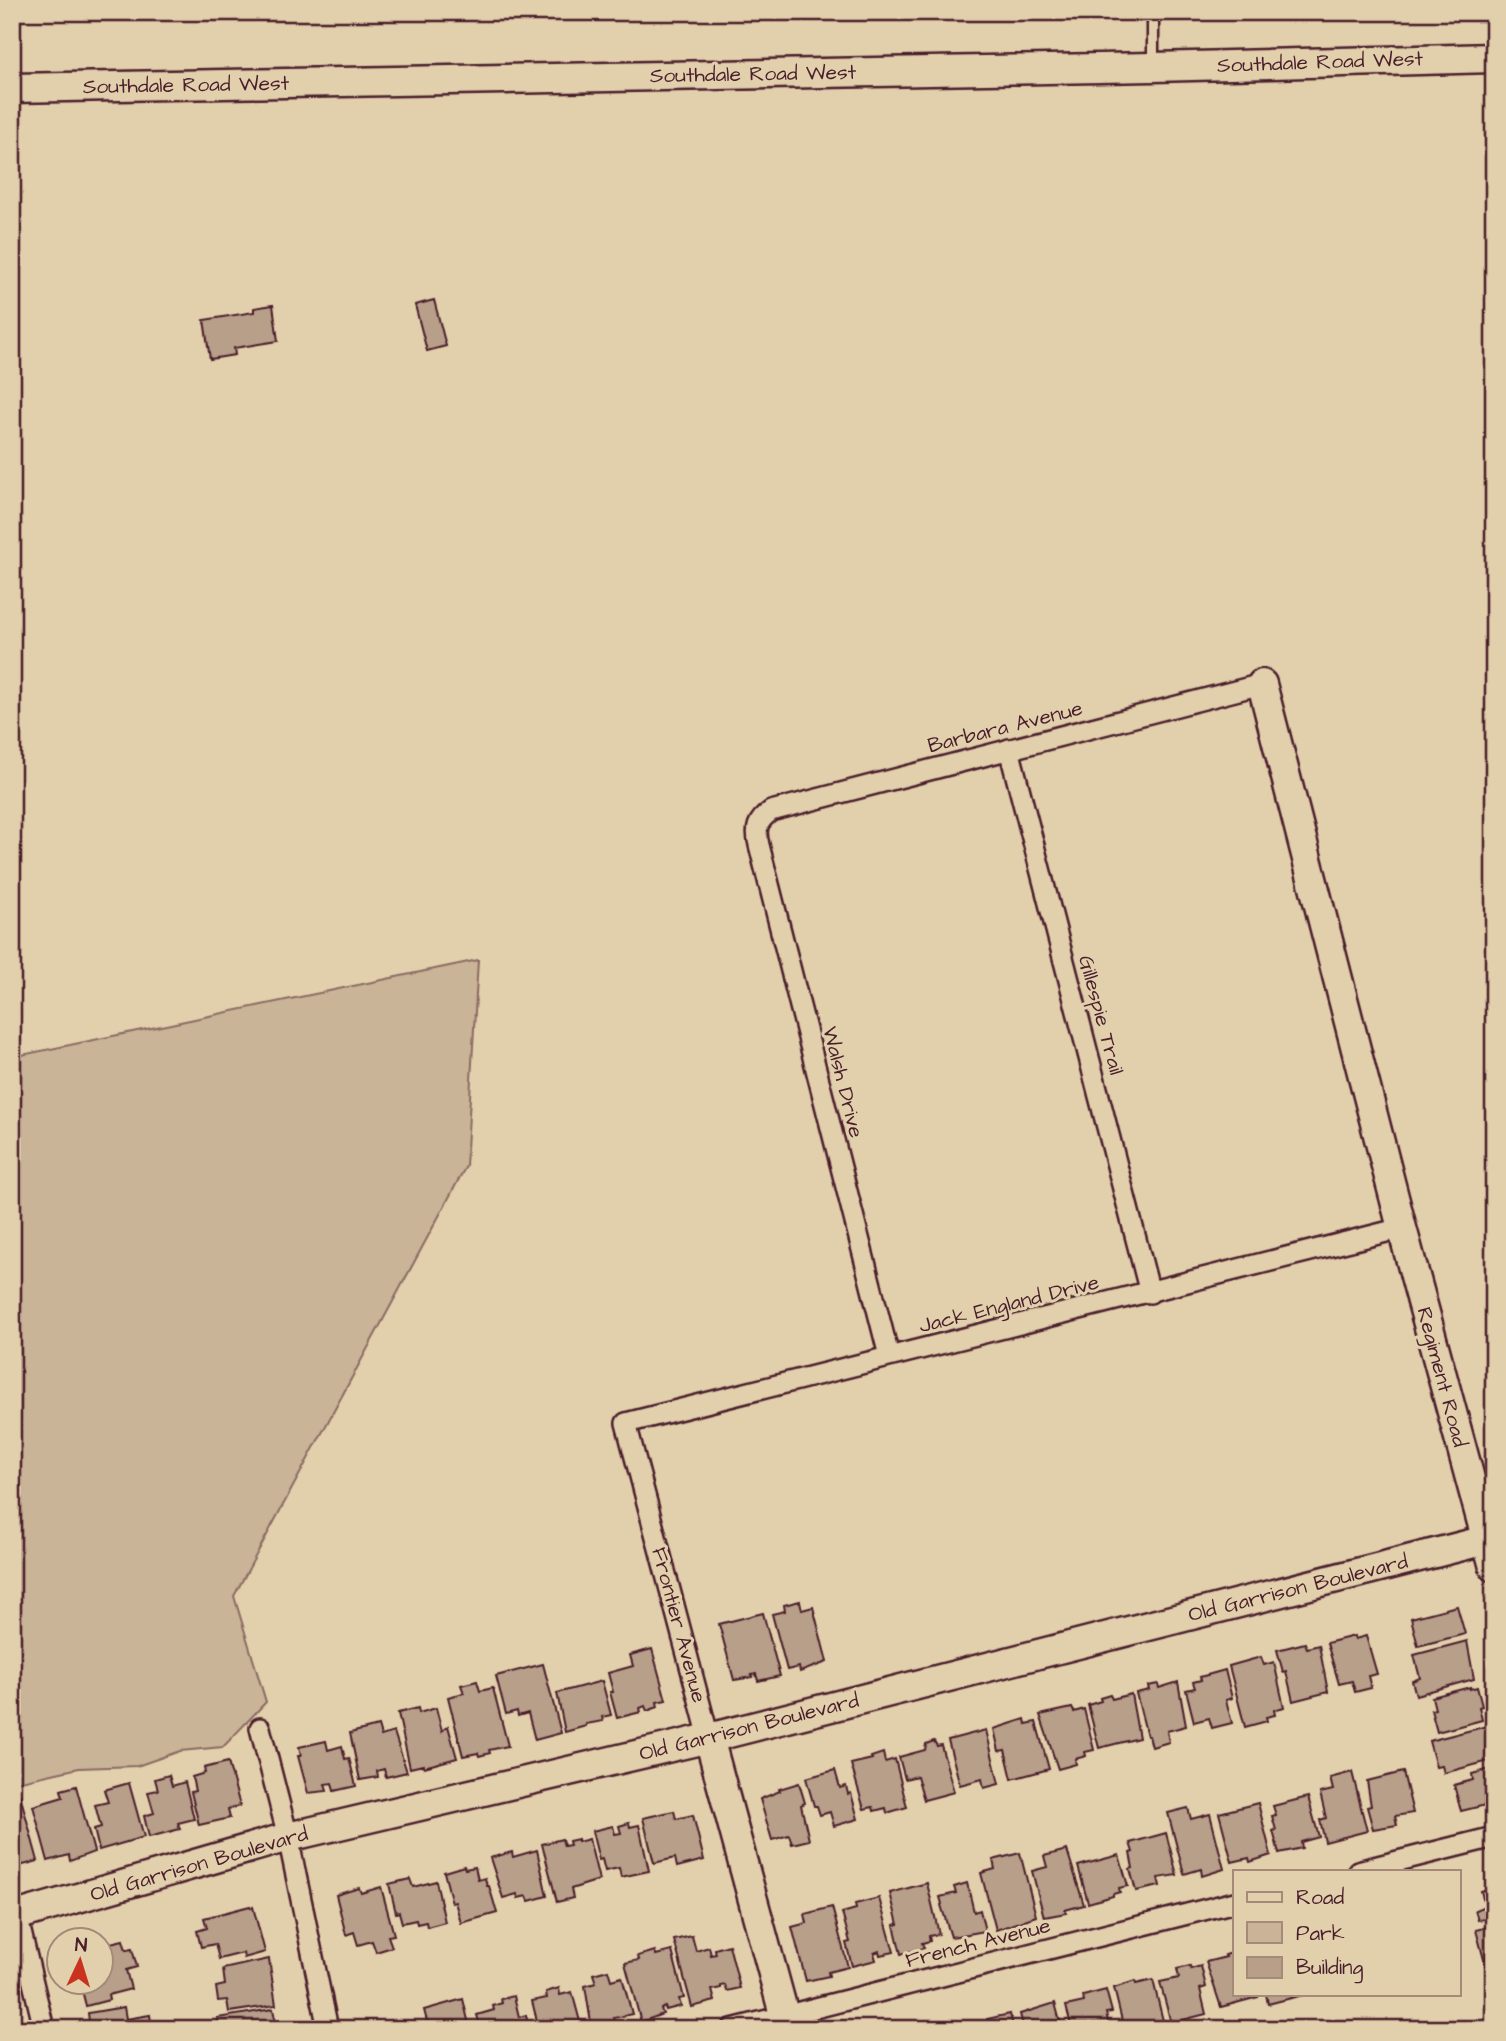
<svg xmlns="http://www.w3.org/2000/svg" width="1506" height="2041" font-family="'Architects Daughter',sans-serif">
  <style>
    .green { fill: #c9b498; stroke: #8a6a62; stroke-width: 2 }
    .building { fill: #b89f89; stroke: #4a1f2b; stroke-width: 2 }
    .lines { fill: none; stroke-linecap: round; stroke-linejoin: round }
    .lane-casing { stroke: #4a1f2b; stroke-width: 15 }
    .street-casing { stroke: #4a1f2b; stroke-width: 24 }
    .secondary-casing { stroke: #4a1f2b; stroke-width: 33 }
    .lane { stroke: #e2d0ad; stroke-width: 10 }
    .street { stroke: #e2d0ad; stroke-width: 19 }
    .secondary { stroke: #e2d0ad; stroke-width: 28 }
    .labels { text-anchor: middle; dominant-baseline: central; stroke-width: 6; stroke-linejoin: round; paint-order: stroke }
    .street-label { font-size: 21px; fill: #4a1f2b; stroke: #e2d0ad }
  </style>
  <rect width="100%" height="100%" fill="#e2d0ad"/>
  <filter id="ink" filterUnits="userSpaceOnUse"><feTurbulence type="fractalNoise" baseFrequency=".0143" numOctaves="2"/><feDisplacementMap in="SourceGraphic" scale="14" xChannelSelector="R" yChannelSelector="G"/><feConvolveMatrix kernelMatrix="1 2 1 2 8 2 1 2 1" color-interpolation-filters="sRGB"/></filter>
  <g filter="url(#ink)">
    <path class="green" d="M 478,960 L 466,1166 L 234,1596 L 266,1702 L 223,1747 L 180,1751 L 137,1766 L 79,1768 L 12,1783 L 12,1057 Z"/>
    <g class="building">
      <path d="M 521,12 L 545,12 L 545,17 L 521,18 Z"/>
      <path d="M 434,300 L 446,346 L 427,351 L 415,305 Z"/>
      <path d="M 273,305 L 278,341 L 234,348 L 235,355 L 210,359 L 204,320 L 254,312 L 254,308 Z"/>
      <path d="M 800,1601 L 802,1610 L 813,1607 L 827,1662 L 800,1672 L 799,1667 L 787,1670 L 772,1614 L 785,1611 L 784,1605 Z"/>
      <path d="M 1457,1606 L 1465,1634 L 1418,1646 L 1411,1618 Z"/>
      <path d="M 763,1613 L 780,1676 L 758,1681 L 756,1674 L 752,1675 L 753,1677 L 734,1680 L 719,1624 Z"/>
      <path d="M 1354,1636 L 1355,1639 L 1366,1636 L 1377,1674 L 1368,1676 L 1371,1688 L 1355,1692 L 1352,1681 L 1339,1684 L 1327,1643 Z"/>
      <path d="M 1467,1641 L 1474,1679 L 1416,1695 L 1412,1681 L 1420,1678 L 1414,1655 Z"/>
      <path d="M 1305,1643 L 1307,1648 L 1319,1645 L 1328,1692 L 1293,1701 L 1286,1671 L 1283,1672 L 1277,1650 Z"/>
      <path d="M 652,1649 L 666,1700 L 657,1702 L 658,1707 L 647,1711 L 645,1706 L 640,1708 L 641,1712 L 617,1718 L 610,1692 L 613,1692 L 608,1673 L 633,1666 L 630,1655 Z"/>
      <path d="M 1261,1657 L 1264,1665 L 1274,1662 L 1284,1707 L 1274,1710 L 1275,1715 L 1266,1717 L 1267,1721 L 1245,1727 L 1229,1666 Z"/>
      <path d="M 543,1664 L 561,1733 L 535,1740 L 528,1713 L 518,1716 L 517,1711 L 506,1714 L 496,1676 Z"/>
      <path d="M 1225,1670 L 1232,1698 L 1226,1700 L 1232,1723 L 1212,1728 L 1209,1718 L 1194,1722 L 1186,1690 L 1195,1688 L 1193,1682 L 1201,1680 L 1200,1677 Z"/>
      <path d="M 477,1681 L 480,1691 L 493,1688 L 508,1746 L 489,1750 L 490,1753 L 479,1756 L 478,1753 L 463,1756 L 448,1697 L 464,1693 L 461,1685 Z"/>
      <path d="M 602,1681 L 611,1715 L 602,1717 L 603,1721 L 586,1724 L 586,1726 L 565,1732 L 557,1693 Z"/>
      <path d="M 1178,1682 L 1186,1726 L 1167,1731 L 1169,1742 L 1152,1747 L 1149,1736 L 1147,1736 L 1136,1693 L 1149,1690 L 1148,1686 L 1158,1684 L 1159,1688 Z"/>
      <path d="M 1470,1687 L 1470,1689 L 1477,1687 L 1482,1706 L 1479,1707 L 1482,1720 L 1437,1732 L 1431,1710 L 1435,1709 L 1432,1697 Z"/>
      <path d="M 1131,1694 L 1139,1738 L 1099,1748 L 1088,1705 L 1101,1701 L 1100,1698 L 1110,1695 L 1112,1699 Z"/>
      <path d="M 418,1708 L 419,1713 L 436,1708 L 442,1731 L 448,1726 L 457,1758 L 424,1767 L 423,1765 L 410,1768 L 398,1713 Z"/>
      <path d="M 1072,1708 L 1074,1712 L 1084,1709 L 1094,1750 L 1085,1752 L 1086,1756 L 1075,1759 L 1076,1764 L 1058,1769 L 1040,1715 Z"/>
      <path d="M 1025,1719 L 1026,1724 L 1036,1722 L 1049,1769 L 1012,1779 L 1005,1750 L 999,1751 L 994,1729 Z"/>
      <path d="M 378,1726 L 381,1736 L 394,1732 L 407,1772 L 386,1777 L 384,1769 L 377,1771 L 378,1777 L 360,1780 L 350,1733 Z"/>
      <path d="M 1487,1726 L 1492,1744 L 1486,1746 L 1489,1761 L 1444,1773 L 1442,1766 L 1436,1767 L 1429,1741 Z"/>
      <path d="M 986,1730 L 999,1784 L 984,1788 L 982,1779 L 960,1785 L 948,1740 Z"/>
      <path d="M 326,1741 L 328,1750 L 342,1746 L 345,1759 L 349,1758 L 356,1786 L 334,1791 L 332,1783 L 325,1784 L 327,1791 L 308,1793 L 298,1756 L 301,1756 L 299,1747 Z"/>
      <path d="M 934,1741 L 937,1746 L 941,1745 L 954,1792 L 924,1800 L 917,1776 L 905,1779 L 899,1757 L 925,1750 L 926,1744 Z"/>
      <path d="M 883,1753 L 885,1762 L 895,1759 L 907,1807 L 887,1813 L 886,1808 L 874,1811 L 873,1807 L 864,1809 L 851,1764 L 872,1759 L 871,1757 Z"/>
      <path d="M 228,1762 L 240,1806 L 228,1809 L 230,1818 L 199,1825 L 191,1792 L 195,1791 L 192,1777 L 205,1773 L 204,1768 Z"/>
      <path d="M 1494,1768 L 1494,1803 L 1461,1811 L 1454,1785 L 1473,1780 L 1472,1774 Z"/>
      <path d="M 835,1770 L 840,1788 L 846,1786 L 848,1794 L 851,1793 L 858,1819 L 834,1826 L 830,1812 L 820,1815 L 817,1806 L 814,1806 L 806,1778 Z"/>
      <path d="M 1352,1772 L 1367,1831 L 1325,1842 L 1320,1820 L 1326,1818 L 1320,1793 L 1333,1790 L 1330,1778 Z"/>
      <path d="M 1403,1772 L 1413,1813 L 1395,1816 L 1397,1825 L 1373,1829 L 1367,1807 L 1371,1806 L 1367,1781 Z"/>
      <path d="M 169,1775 L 172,1786 L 185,1782 L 194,1819 L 178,1823 L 180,1829 L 149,1837 L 144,1816 L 154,1813 L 148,1792 L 158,1790 L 155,1779 Z"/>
      <path d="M 129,1783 L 144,1837 L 99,1850 L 94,1829 L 101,1827 L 95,1805 L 108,1802 L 104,1790 Z"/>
      <path d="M 799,1783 L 805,1803 L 801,1805 L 809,1840 L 792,1844 L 789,1835 L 772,1840 L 760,1799 L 780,1791 L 779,1789 Z"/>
      <path d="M 76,1786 L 94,1852 L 70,1861 L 69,1855 L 48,1861 L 33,1806 L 63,1797 L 61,1790 Z"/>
      <path d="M 20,1795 L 38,1861 L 12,1868 L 12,1797 Z"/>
      <path d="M 1308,1797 L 1319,1837 L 1301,1842 L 1302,1848 L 1279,1853 L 1273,1831 L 1276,1830 L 1272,1816 L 1276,1815 L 1273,1806 Z"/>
      <path d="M 1258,1803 L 1271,1855 L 1250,1862 L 1249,1858 L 1232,1862 L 1219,1813 Z"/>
      <path d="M 1188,1808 L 1191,1819 L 1210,1814 L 1224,1869 L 1202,1876 L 1201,1869 L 1184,1874 L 1168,1813 Z"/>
      <path d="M 674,1811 L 676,1819 L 693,1815 L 704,1860 L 677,1867 L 675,1858 L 654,1863 L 643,1818 Z"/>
      <path d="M 629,1823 L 630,1827 L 639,1825 L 649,1871 L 621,1877 L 619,1868 L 605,1871 L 602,1859 L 599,1860 L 592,1831 L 613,1826 L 615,1834 L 621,1833 L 619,1826 Z"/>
      <path d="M 1166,1833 L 1177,1875 L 1158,1878 L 1160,1886 L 1136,1891 L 1130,1869 L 1133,1868 L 1130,1853 L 1133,1852 L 1130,1843 Z"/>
      <path d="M 562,1839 L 564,1846 L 570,1845 L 569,1841 L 578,1839 L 578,1842 L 589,1839 L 599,1880 L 571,1889 L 573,1898 L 557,1902 L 542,1844 Z"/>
      <path d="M 537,1850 L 547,1896 L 529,1901 L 527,1896 L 518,1898 L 517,1894 L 503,1898 L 490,1858 L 512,1852 L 513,1857 Z"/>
      <path d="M 1067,1850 L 1084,1905 L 1065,1910 L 1066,1913 L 1044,1917 L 1032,1871 L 1047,1867 L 1044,1856 Z"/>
      <path d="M 1020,1853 L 1036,1916 L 996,1930 L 981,1873 L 995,1869 L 993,1860 Z"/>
      <path d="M 1119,1855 L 1128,1886 L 1119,1888 L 1120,1892 L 1113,1894 L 1113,1896 L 1088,1903 L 1078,1866 Z"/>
      <path d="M 464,1866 L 465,1869 L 475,1867 L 478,1880 L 485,1878 L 487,1886 L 489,1886 L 497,1913 L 461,1923 L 455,1902 L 452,1903 L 444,1872 Z"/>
      <path d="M 410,1879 L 413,1887 L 436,1881 L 445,1922 L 427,1927 L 426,1922 L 417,1924 L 416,1920 L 402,1923 L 399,1912 L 396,1913 L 389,1884 Z"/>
      <path d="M 927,1883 L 939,1934 L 929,1936 L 930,1941 L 922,1943 L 924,1948 L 901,1954 L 894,1925 L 898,1924 L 890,1893 Z"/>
      <path d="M 967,1883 L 974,1912 L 980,1910 L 985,1931 L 951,1937 L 941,1905 L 942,1904 L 940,1897 L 956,1893 L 954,1887 Z"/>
      <path d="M 381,1887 L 394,1935 L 388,1936 L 392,1947 L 376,1952 L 372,1941 L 358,1945 L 354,1932 L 346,1935 L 336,1895 L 359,1888 L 361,1893 Z"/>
      <path d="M 1494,1887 L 1494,1917 L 1478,1920 L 1475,1910 L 1485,1906 L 1481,1891 Z"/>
      <path d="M 879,1898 L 894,1952 L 880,1955 L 879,1951 L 874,1953 L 876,1960 L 852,1966 L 846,1943 L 850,1942 L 842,1913 L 856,1909 L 855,1904 Z"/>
      <path d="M 250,1906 L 251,1908 L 253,1907 L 265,1952 L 244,1958 L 243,1953 L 219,1959 L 215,1944 L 201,1947 L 197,1931 L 207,1928 L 204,1918 Z"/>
      <path d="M 832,1907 L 848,1967 L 828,1972 L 829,1976 L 806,1981 L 792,1927 L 807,1923 L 805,1914 Z"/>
      <path d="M 1494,1925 L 1494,1965 L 1486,1967 L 1476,1930 Z"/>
      <path d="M 692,1936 L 696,1951 L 709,1947 L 711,1955 L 716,1954 L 715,1949 L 729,1945 L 740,1988 L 727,1991 L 725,1985 L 721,1986 L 721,1988 L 712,1990 L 715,2001 L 692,2007 L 674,1940 Z"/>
      <path d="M 123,1940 L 126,1950 L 132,1949 L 137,1967 L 126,1970 L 131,1989 L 108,1995 L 109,2000 L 86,2006 L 80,1982 L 102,1982 L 102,1945 Z"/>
      <path d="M 655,1951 L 656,1955 L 672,1951 L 684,1998 L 679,1999 L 681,2006 L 666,2010 L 665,2007 L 661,2009 L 663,2014 L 641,2022 L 625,1963 L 639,1960 L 638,1956 Z"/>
      <path d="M 1235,1952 L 1235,1994 L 1257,1994 L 1258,1997 L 1221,2007 L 1206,1962 L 1226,1957 L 1225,1955 Z"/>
      <path d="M 269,1959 L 276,2005 L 229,2012 L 227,2000 L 218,2001 L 216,1987 L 225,1985 L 223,1969 Z"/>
      <path d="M 1190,1966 L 1191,1969 L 1201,1966 L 1206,1987 L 1200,1989 L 1206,2014 L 1171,2023 L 1160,1982 L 1179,1978 L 1177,1969 Z"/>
      <path d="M 1494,1969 L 1494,2008 L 1492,2009 L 1486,1984 L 1492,1983 L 1488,1971 Z"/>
      <path d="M 608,1970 L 611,1980 L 622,1977 L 632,2014 L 614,2018 L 616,2025 L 592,2029 L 585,1986 L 596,1983 L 593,1974 Z"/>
      <path d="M 1153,1980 L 1165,2029 L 1124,2029 L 1114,1988 L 1135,1981 L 1136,1984 Z"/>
      <path d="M 559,1988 L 560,1995 L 572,1992 L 582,2029 L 539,2029 L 532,2001 L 547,1998 L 546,1992 Z"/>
      <path d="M 1106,1990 L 1112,2012 L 1106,2013 L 1110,2029 L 1072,2029 L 1066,2006 L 1084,2002 L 1083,1996 Z"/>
      <path d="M 1266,1994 L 1307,1994 L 1268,2004 Z"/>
      <path d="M 514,1996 L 519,2017 L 526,2015 L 529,2029 L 481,2029 L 477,2015 L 494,2010 L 493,2006 L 502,2003 L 501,1999 Z"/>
      <path d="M 463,1999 L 470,2029 L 429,2029 L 424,2010 Z"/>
      <path d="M 1055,2003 L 1062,2029 L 1024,2029 L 1020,2014 Z"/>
      <path d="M 124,2007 L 126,2019 L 150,2015 L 152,2029 L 90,2029 L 88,2013 Z"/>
      <path d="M 273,2009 L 276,2024 L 279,2023 L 280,2029 L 218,2029 L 217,2018 Z"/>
      <path d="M 1010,2014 L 1014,2029 L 972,2029 L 971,2026 L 987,2022 L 987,2019 Z"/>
    </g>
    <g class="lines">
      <defs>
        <path id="lane" d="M 1153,12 L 1153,66"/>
        <g id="street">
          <path d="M 1009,749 L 1150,1293"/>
          <path d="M 889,1356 L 759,845 C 755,829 757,821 771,811 L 1262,684"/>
          <path d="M 260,1728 L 288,1837 L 328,2029"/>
          <path d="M 709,1738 L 626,1423 L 1402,1228"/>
          <path d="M 1358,1871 L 1494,1837"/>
          <path d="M 17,1915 L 44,2029"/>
          <path d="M 732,2029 L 1235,1902"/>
        </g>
        <g id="secondary">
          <path d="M 12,88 L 1153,67 L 1494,58"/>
          <path d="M 1262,684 L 1402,1228 L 1494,1567"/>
          <path d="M 709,1738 L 788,2029"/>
          <path d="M 12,1917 L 288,1837 L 709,1738 L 1486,1540"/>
        </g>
      </defs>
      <use href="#lane" class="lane-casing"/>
      <use href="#street" class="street-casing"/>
      <use href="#secondary" class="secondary-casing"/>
      <use href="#lane" class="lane"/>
      <use href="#street" class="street"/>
      <use href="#secondary" class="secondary"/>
    </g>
  </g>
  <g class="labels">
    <g class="street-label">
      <text transform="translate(1320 62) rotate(-2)">Southdale Road West</text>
      <text transform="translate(753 74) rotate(-1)">Southdale Road West</text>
      <text transform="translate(186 85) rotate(-1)">Southdale Road West</text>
      <text transform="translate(1005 727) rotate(-14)">Barbara Avenue</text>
      <text transform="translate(1101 1015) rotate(75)">Gillespie Trail</text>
      <text transform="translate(843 1082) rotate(76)">Walsh Drive</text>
      <text transform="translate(1009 1304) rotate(-14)">Jack England Drive</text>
      <text transform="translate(1442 1377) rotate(75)">Regiment Road</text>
      <text transform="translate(1298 1588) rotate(-14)">Old Garrison Boulevard</text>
      <text transform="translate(679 1625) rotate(75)">Frontier Avenue</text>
      <text transform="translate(749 1727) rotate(-14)">Old Garrison Boulevard</text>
      <text transform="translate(199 1864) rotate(-16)">Old Garrison Boulevard</text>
      <text transform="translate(978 1943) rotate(-14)">French Avenue</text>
    </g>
  </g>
  <rect width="1506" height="2041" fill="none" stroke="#e2d0ad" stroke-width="42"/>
  <rect x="21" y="21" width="1464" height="1999" fill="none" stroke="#4a1f2b" stroke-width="2.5" filter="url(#ink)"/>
  <rect x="1233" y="1870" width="228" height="126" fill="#e2d0ad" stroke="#a58979" stroke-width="2"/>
  <rect x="1247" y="1892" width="35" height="10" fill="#e2d0ad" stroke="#a58979" stroke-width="2"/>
  <text x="1296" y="1904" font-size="21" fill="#4a1f2b">Road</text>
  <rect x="1247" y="1922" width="35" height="21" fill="#c9b498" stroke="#a58979" stroke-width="2"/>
  <text x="1296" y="1940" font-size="21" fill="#4a1f2b">Park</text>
  <rect x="1247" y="1957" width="35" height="21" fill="#b89f89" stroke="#a58979" stroke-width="2"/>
  <text x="1296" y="1974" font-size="21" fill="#4a1f2b">Building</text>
  <g transform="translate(80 1961) rotate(4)"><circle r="33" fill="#e2d0ad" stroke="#a58979" stroke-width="2"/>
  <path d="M0-5L12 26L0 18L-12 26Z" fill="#c8321e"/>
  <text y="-10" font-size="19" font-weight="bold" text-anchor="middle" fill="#4a1f2b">N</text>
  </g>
</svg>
